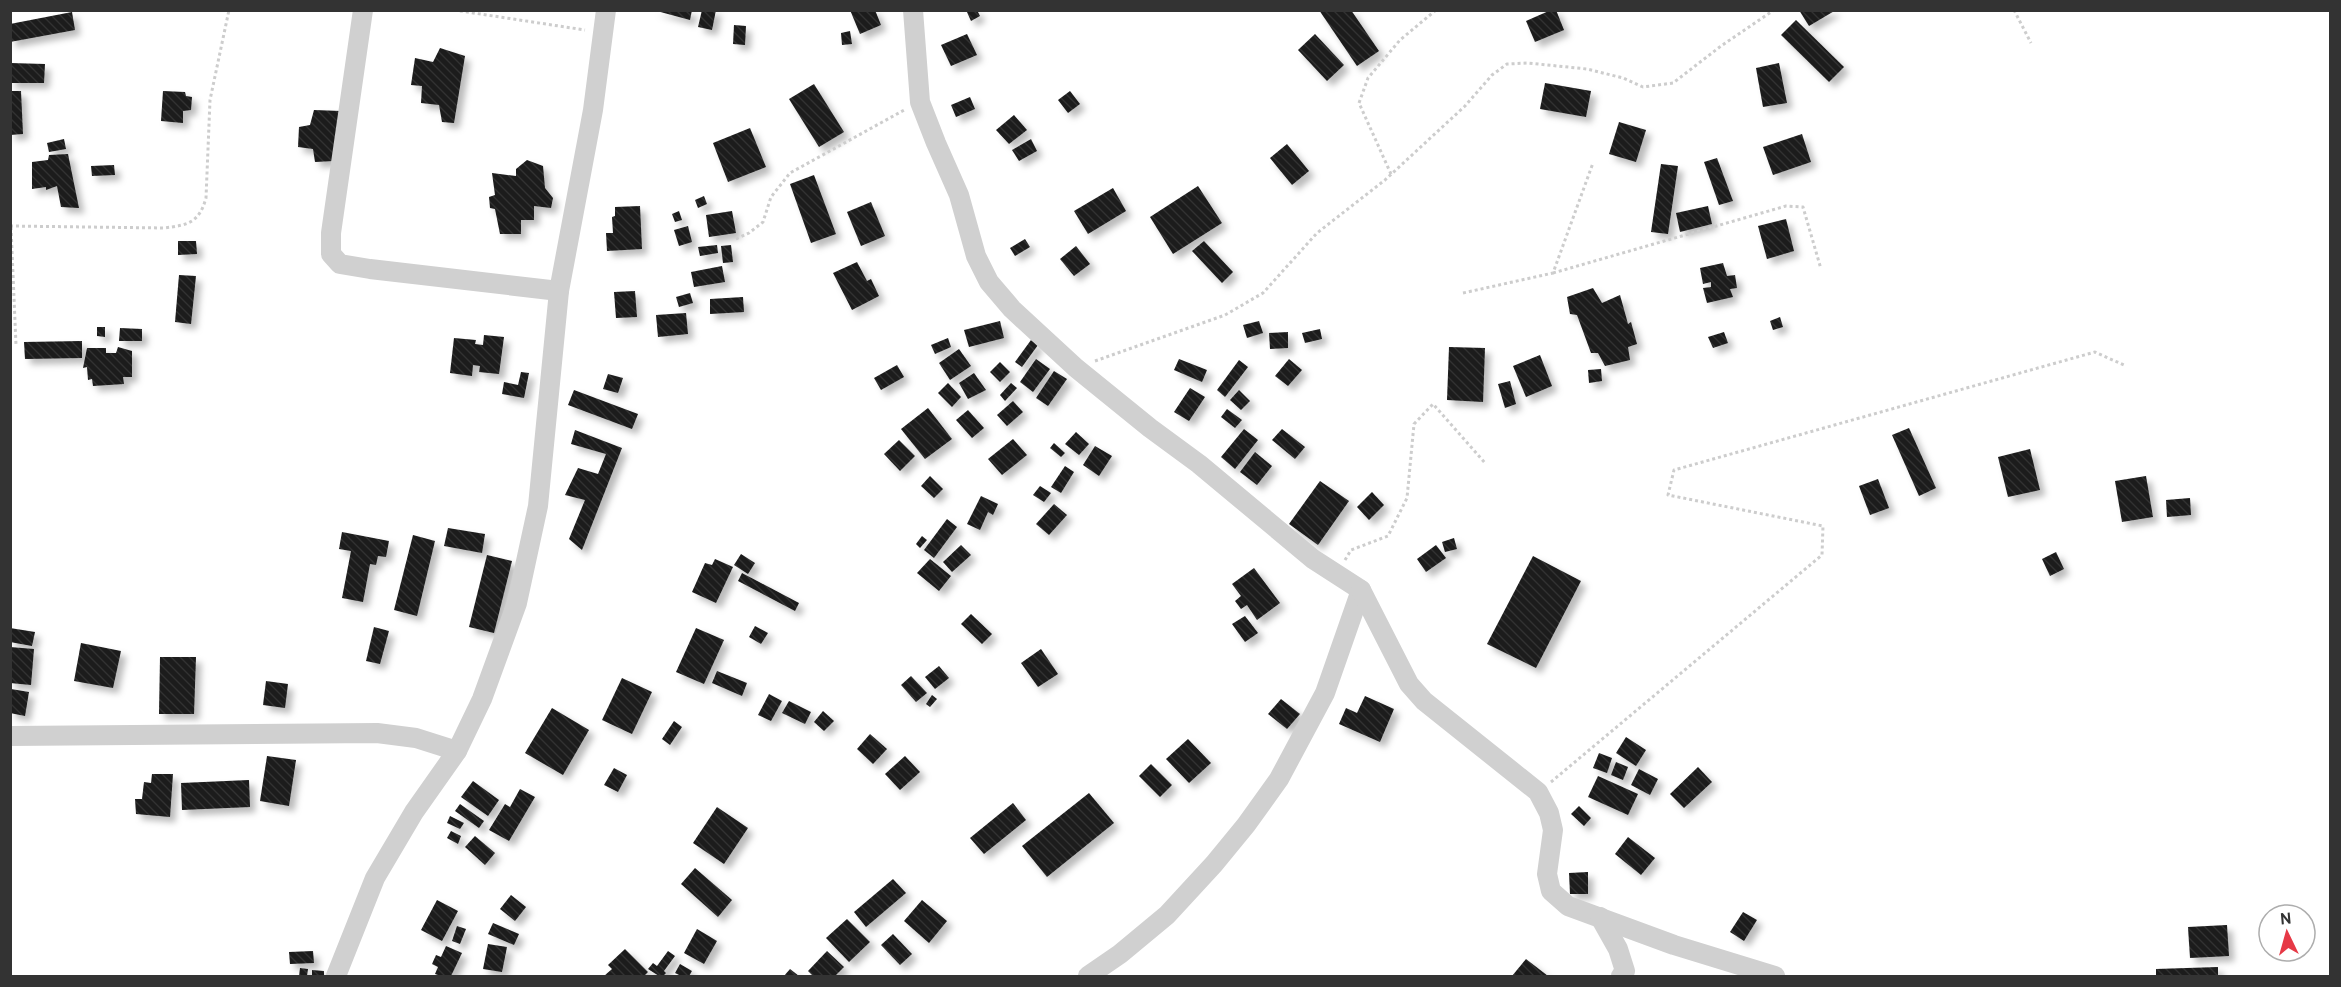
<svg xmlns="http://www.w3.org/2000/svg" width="2341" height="987" font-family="Overpass,sans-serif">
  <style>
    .building { fill: url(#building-back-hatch); filter: url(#shadow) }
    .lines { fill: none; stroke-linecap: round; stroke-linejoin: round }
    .path { stroke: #cdcdcd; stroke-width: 3; stroke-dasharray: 3 3; stroke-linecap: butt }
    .minor { stroke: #d0d0d0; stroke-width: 20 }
  </style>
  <defs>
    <pattern id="building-back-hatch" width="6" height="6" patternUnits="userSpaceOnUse" patternTransform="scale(1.5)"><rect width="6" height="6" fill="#1a1a1a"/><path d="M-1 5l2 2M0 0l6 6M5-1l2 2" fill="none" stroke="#333"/></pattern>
    <filter id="shadow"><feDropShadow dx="5.5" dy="5.5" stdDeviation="3" flood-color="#0004"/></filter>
  </defs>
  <rect width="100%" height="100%" fill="#fff"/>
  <g class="building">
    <path d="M 653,10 L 692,10 L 690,20 Z"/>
    <path d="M 702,10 L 716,10 L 712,30 L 698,27 Z"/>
    <path d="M 850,10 L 875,10 L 881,25 L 860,34 Z"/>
    <path d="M 966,10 L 977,10 L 980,16 L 971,21 Z"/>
    <path d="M 1319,10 L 1351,10 L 1379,51 L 1357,66 Z"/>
    <path d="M 1551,10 L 1556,10 L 1564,30 L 1535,42 L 1526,21 Z"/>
    <path d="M 1799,10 L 1836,10 L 1809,26 Z"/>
    <path d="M 72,12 L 75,30 L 10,42 L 10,24 Z"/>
    <path d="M 1796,20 L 1844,67 L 1829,82 L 1781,35 Z"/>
    <path d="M 734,25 L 746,26 L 745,45 L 733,44 Z"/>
    <path d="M 850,31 L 852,44 L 842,45 L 841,33 Z"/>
    <path d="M 967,34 L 977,55 L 951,66 L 941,45 Z"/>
    <path d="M 1315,34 L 1344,65 L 1327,81 L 1298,50 Z"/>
    <path d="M 440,48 L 465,56 L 454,123 L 442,122 L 439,105 L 421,103 L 422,86 L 411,85 L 415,58 L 433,62 Z"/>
    <path d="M 10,63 L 45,64 L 44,83 L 10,83 Z"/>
    <path d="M 1779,63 L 1787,103 L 1763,107 L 1756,68 Z"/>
    <path d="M 1545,83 L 1591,91 L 1586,117 L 1540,109 Z"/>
    <path d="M 814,84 L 844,132 L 819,147 L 789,99 Z"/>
    <path d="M 10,91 L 21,91 L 23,134 L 10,135 Z"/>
    <path d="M 163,91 L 185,92 L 186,96 L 192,97 L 191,110 L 183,111 L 183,123 L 161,121 Z"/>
    <path d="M 1070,91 L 1080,104 L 1068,113 L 1058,100 Z"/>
    <path d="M 970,97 L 975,109 L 956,117 L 951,105 Z"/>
    <path d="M 314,110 L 341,111 L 334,161 L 315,162 L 313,149 L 298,147 L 299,127 L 310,125 Z"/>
    <path d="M 1014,115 L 1027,130 L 1009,144 L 996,130 Z"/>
    <path d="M 1619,122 L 1646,130 L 1636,162 L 1609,154 Z"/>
    <path d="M 750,128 L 766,167 L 728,182 L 713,143 Z"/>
    <path d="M 1802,134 L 1811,162 L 1773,175 L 1763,147 Z"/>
    <path d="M 64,139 L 66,149 L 49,152 L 47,143 Z"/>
    <path d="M 1031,139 L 1037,151 L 1019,161 L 1012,150 Z"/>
    <path d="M 1287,144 L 1309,171 L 1292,185 L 1270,158 Z"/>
    <path d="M 68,154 L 79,208 L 61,207 L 57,186 L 46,190 L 46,187 L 32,189 L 32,162 L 48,160 L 49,155 Z"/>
    <path d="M 1717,158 L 1733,201 L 1719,205 L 1704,162 Z"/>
    <path d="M 527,160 L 543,166 L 545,188 L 553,198 L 551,208 L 534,206 L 534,220 L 521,220 L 521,234 L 500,234 L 495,209 L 490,208 L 489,197 L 495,195 L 492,173 L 516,176 L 516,169 Z"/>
    <path d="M 1661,164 L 1678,166 L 1668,234 L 1651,232 Z"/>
    <path d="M 114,165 L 115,175 L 92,176 L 91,166 Z"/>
    <path d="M 814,175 L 836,234 L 811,243 L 790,184 Z"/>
    <path d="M 1198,186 L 1222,223 L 1173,254 L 1150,217 Z"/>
    <path d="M 1113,188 L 1126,211 L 1088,234 L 1074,211 Z"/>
    <path d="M 704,196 L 707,204 L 698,208 L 695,200 Z"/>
    <path d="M 871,202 L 885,236 L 861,246 L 847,212 Z"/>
    <path d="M 640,206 L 642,249 L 607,251 L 606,233 L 613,233 L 612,217 L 615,216 L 615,207 Z"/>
    <path d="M 1708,206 L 1712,224 L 1680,232 L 1676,213 Z"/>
    <path d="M 679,211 L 682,220 L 675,222 L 672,214 Z"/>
    <path d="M 732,211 L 736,233 L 709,237 L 706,215 Z"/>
    <path d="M 1786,219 L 1794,251 L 1767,259 L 1758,226 Z"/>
    <path d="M 688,226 L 692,242 L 679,246 L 674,230 Z"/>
    <path d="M 1025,239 L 1030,247 L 1015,256 L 1010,248 Z"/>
    <path d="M 178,241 L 196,241 L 197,254 L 178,255 Z"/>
    <path d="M 1204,241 L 1233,272 L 1222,283 L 1192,251 Z"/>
    <path d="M 717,245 L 718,253 L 700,256 L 698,247 Z"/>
    <path d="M 731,245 L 733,262 L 723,263 L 721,246 Z"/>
    <path d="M 1076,246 L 1090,264 L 1074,276 L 1060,259 Z"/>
    <path d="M 857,262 L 867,281 L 871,279 L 879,296 L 852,310 L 833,273 Z"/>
    <path d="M 1723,263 L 1727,276 L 1735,275 L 1737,288 L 1730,289 L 1733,297 L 1707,303 L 1703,288 L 1711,287 L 1711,282 L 1703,284 L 1700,268 Z"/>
    <path d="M 722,266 L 725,282 L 694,287 L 691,272 Z"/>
    <path d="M 179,275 L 196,276 L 191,324 L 175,322 Z"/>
    <path d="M 1593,288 L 1602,303 L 1620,295 L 1628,324 L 1631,322 L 1637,344 L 1628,347 L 1630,360 L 1605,366 L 1598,353 L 1591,353 L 1577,315 L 1570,314 L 1567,297 Z"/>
    <path d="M 635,291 L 637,317 L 616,318 L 614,292 Z"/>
    <path d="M 690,293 L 693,303 L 679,307 L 676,297 Z"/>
    <path d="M 743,297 L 744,312 L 710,314 L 710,299 Z"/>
    <path d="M 686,313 L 688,334 L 658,337 L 656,315 Z"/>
    <path d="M 1780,317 L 1783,327 L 1773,330 L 1770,321 Z"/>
    <path d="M 1000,321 L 1004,338 L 969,347 L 964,330 Z"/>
    <path d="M 1259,321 L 1263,333 L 1247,338 L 1243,325 Z"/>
    <path d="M 97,327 L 105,327 L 105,337 L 97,336 Z"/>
    <path d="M 120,328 L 142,329 L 142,341 L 119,341 Z"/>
    <path d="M 1320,329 L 1322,339 L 1305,343 L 1302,333 Z"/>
    <path d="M 1288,332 L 1288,348 L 1270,349 L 1269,333 Z"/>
    <path d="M 1724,332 L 1728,343 L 1713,348 L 1708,337 Z"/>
    <path d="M 484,335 L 504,337 L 499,374 L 479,372 L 480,366 L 473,365 L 472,376 L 450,373 L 454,338 L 476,340 L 475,344 L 483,345 Z"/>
    <path d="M 948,338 L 951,347 L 935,354 L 931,345 Z"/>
    <path d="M 1031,340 L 1038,345 L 1022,367 L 1015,362 Z"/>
    <path d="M 82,341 L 82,358 L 25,359 L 24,342 Z"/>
    <path d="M 118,347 L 132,351 L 132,377 L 123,377 L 124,384 L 93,386 L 92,379 L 88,380 L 87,367 L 83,368 L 87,348 L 106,348 L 106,353 L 116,353 Z"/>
    <path d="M 1449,347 L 1485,348 L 1483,402 L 1447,400 Z"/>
    <path d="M 959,349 L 971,366 L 950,380 L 939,363 Z"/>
    <path d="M 1540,355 L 1552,386 L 1526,397 L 1513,366 Z"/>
    <path d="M 1036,359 L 1050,369 L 1033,392 L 1020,382 Z"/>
    <path d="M 1179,359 L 1207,370 L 1202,382 L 1174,370 Z"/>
    <path d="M 1289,359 L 1302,370 L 1288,386 L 1275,376 Z"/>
    <path d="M 1239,360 L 1248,367 L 1225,397 L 1217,390 Z"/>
    <path d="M 1000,362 L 1010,372 L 1000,382 L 990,372 Z"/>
    <path d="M 897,365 L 904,377 L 881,390 L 874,378 Z"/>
    <path d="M 1601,369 L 1602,381 L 1589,383 L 1588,370 Z"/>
    <path d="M 1054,371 L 1067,379 L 1048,406 L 1036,398 Z"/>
    <path d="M 521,372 L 529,373 L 524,398 L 502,394 L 504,382 L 518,385 Z"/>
    <path d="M 974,373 L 986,390 L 968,399 L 959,383 Z"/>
    <path d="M 608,374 L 623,378 L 618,393 L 603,389 Z"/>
    <path d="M 1510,381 L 1516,404 L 1505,408 L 1498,384 Z"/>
    <path d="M 948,383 L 961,397 L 952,407 L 938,393 Z"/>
    <path d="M 1011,383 L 1017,388 L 1005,401 L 1000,395 Z"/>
    <path d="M 1190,388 L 1205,397 L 1189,421 L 1174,412 Z"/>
    <path d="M 574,390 L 638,414 L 632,429 L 568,405 Z"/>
    <path d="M 1239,390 L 1250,401 L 1241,410 L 1230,400 Z"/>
    <path d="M 1013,401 L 1023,412 L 1007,426 L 997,415 Z"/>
    <path d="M 928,408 L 952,439 L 925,459 L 901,429 Z"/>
    <path d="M 1227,409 L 1242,420 L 1235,428 L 1221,417 Z"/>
    <path d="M 968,410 L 984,428 L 972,438 L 956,420 Z"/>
    <path d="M 1909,428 L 1936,488 L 1919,496 L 1892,435 Z"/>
    <path d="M 1244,429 L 1258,440 L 1235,469 L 1221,457 Z"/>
    <path d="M 1282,429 L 1305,447 L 1295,459 L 1272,440 Z"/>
    <path d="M 575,430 L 622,448 L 582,550 L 569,539 L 585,500 L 565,495 L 578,468 L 598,474 L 606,454 L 571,444 Z"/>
    <path d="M 1076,432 L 1089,444 L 1079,455 L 1065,444 Z"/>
    <path d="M 1013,439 L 1027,455 L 1002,475 L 988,459 Z"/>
    <path d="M 899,440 L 915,456 L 900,471 L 884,454 Z"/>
    <path d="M 1054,443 L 1065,453 L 1061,457 L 1050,448 Z"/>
    <path d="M 1095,446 L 1112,456 L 1099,476 L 1083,465 Z"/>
    <path d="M 2030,449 L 2040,490 L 2008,497 L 1998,457 Z"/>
    <path d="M 1255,452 L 1272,466 L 1257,485 L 1240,472 Z"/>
    <path d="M 1065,466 L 1074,472 L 1061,493 L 1051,487 Z"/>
    <path d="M 930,476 L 943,489 L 934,498 L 921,486 Z"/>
    <path d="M 2146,476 L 2153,517 L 2122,522 L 2115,481 Z"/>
    <path d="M 1878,479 L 1889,508 L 1870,515 L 1859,486 Z"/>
    <path d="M 1320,481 L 1349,501 L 1318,545 L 1289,524 Z"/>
    <path d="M 1040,486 L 1051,493 L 1044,502 L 1033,495 Z"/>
    <path d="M 1372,492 L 1384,505 L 1369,520 L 1357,507 Z"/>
    <path d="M 981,496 L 998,504 L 993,515 L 988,512 L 980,530 L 967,524 Z"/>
    <path d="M 2190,498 L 2191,515 L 2167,517 L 2166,500 Z"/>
    <path d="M 1054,504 L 1067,515 L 1049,535 L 1036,524 Z"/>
    <path d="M 947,519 L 957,527 L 934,558 L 924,550 Z"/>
    <path d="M 448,528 L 485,534 L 482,553 L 444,546 Z"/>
    <path d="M 342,532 L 389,541 L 386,557 L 378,556 L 376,565 L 370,564 L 363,602 L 342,598 L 351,551 L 339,549 Z"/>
    <path d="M 413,535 L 435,541 L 417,616 L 394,610 Z"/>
    <path d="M 922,536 L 927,540 L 920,548 L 916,544 Z"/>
    <path d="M 1454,538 L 1457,549 L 1445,552 L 1442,542 Z"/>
    <path d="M 961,545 L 971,555 L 952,572 L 943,562 Z"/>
    <path d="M 1436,545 L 1446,558 L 1426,572 L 1417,559 Z"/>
    <path d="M 2056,552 L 2064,569 L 2050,576 L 2042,559 Z"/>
    <path d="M 741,554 L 755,563 L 748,574 L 734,565 Z"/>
    <path d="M 487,555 L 512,561 L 494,633 L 469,627 Z"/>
    <path d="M 1533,556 L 1581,581 L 1536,668 L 1487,644 Z"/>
    <path d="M 715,559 L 733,567 L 716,603 L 692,592 L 705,563 L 712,565 Z"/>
    <path d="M 930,559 L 951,576 L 939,591 L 917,573 Z"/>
    <path d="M 1254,568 L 1280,603 L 1257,620 L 1247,605 L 1241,609 L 1235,601 L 1241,596 L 1232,584 Z"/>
    <path d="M 742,573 L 799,603 L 795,611 L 738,581 Z"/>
    <path d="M 971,614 L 992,634 L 982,644 L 961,624 Z"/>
    <path d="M 1245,616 L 1258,633 L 1245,642 L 1232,624 Z"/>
    <path d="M 755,626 L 768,633 L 761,644 L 749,637 Z"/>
    <path d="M 374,627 L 389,631 L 380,664 L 366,661 Z"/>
    <path d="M 10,628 L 35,632 L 32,646 L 10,642 Z"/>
    <path d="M 696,628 L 724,640 L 704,684 L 676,672 Z"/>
    <path d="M 81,643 L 121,651 L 113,688 L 74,681 Z"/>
    <path d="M 10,647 L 34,649 L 31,685 L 10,683 Z"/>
    <path d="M 1041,649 L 1058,674 L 1038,687 L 1021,663 Z"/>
    <path d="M 160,657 L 196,657 L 194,714 L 159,714 Z"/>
    <path d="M 939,666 L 949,678 L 935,689 L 925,677 Z"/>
    <path d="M 717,671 L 747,683 L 742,696 L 712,683 Z"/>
    <path d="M 911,676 L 927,693 L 916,702 L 901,685 Z"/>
    <path d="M 622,678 L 652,692 L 632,734 L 602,720 Z"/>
    <path d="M 266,681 L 288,684 L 285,708 L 263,705 Z"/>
    <path d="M 11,689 L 29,692 L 25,716 L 10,713 Z"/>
    <path d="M 769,694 L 782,701 L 771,721 L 758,715 Z"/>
    <path d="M 932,695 L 937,699 L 930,707 L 926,704 Z"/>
    <path d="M 1365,696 L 1394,709 L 1380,742 L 1339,724 L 1346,708 L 1357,713 Z"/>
    <path d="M 1281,699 L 1300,714 L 1287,729 L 1268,714 Z"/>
    <path d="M 789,701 L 811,712 L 805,724 L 782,713 Z"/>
    <path d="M 552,708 L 589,730 L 563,775 L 525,753 Z"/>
    <path d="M 823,711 L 834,721 L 824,731 L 814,722 Z"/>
    <path d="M 674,721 L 682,727 L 670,745 L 662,739 Z"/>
    <path d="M 870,734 L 887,749 L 873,764 L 857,749 Z"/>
    <path d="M 1626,737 L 1646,750 L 1636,766 L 1616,753 Z"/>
    <path d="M 1188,739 L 1211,763 L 1189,783 L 1166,759 Z"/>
    <path d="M 1599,753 L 1612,758 L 1607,773 L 1593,768 Z"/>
    <path d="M 267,756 L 296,760 L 289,806 L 260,801 Z"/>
    <path d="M 905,756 L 920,772 L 900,790 L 885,774 Z"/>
    <path d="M 1616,762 L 1628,767 L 1623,780 L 1611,775 Z"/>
    <path d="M 1151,764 L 1172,785 L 1160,797 L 1139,776 Z"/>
    <path d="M 1698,767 L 1712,782 L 1684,808 L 1670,794 Z"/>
    <path d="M 614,768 L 627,775 L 618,792 L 604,785 Z"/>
    <path d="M 1639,769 L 1658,779 L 1650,795 L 1631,785 Z"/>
    <path d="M 152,774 L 173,774 L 170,817 L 136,814 L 135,799 L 142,799 L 144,782 L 151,783 Z"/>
    <path d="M 1598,776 L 1638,794 L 1628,815 L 1588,797 Z"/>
    <path d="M 249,780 L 250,807 L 182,810 L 181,783 Z"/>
    <path d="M 473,781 L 499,800 L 488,816 L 461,797 Z"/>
    <path d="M 520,789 L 535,797 L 509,841 L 489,830 L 505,804 L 510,807 Z"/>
    <path d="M 1089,793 L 1114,823 L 1047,877 L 1022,846 Z"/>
    <path d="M 1013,803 L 1026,820 L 984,854 L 970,838 Z"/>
    <path d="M 460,804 L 484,821 L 479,828 L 455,811 Z"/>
    <path d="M 1579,806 L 1591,818 L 1584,826 L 1571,814 Z"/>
    <path d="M 717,807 L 748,828 L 724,864 L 693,843 Z"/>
    <path d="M 450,816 L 464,823 L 460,829 L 447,823 Z"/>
    <path d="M 451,831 L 461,836 L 458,844 L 447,838 Z"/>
    <path d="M 475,836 L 495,853 L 485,865 L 465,847 Z"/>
    <path d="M 1628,837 L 1655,858 L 1641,875 L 1615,854 Z"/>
    <path d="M 695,868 L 732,900 L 718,917 L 681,884 Z"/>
    <path d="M 1588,872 L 1588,894 L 1570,894 L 1569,873 Z"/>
    <path d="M 893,879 L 906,893 L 866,927 L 854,912 Z"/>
    <path d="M 511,895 L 526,907 L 515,921 L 500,909 Z"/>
    <path d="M 437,900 L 458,911 L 442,941 L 421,930 Z"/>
    <path d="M 922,900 L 947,921 L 929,943 L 904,921 Z"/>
    <path d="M 1743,912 L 1757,920 L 1744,941 L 1730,932 Z"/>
    <path d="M 847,919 L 870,942 L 849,962 L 826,938 Z"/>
    <path d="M 493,923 L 519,934 L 514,945 L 488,934 Z"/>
    <path d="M 2227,925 L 2229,956 L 2190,958 L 2188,927 Z"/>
    <path d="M 457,926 L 466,929 L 460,944 L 452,941 Z"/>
    <path d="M 697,929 L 717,941 L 704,964 L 684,953 Z"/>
    <path d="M 893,934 L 912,954 L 900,965 L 881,945 Z"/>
    <path d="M 488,944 L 507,947 L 502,972 L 483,969 Z"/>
    <path d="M 446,946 L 462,953 L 451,976 L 441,976 L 435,974 L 438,967 L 432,964 L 436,955 L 441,957 Z"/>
    <path d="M 625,949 L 648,972 L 644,976 L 604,976 L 612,969 L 608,965 Z"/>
    <path d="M 313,951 L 314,963 L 290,964 L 289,952 Z"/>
    <path d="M 668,951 L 675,956 L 664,971 L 666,973 L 663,976 L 659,976 L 648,969 L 653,963 L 657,966 Z"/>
    <path d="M 827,951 L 844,967 L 835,976 L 813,976 L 808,971 Z"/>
    <path d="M 1526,959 L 1548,976 L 1512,976 Z"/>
    <path d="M 680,964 L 692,971 L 689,976 L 681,976 L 675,973 Z"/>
    <path d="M 2218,967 L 2218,976 L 2156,976 L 2156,969 Z"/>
    <path d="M 300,968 L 308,969 L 307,976 L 299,976 Z"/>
    <path d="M 790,969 L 799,976 L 784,976 Z"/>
    <path d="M 312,970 L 324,971 L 324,976 L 312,976 Z"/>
  </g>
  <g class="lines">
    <g class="path">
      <path d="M 454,10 L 585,30"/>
      <path d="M 2014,10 L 2031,43"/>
      <path d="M 1391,174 L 1359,103 L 1368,78 L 1400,40 L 1436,10"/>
      <path d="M 10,226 L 164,228 C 188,225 199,223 206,198 L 210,100 L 229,10"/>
      <path d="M 11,227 L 16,345"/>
      <path d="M 736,239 L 749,233 L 763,222 L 771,197 L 790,173 L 906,109"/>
      <path d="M 1553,273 L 1786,206 L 1803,207 L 1821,269"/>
      <path d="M 1463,293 L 1553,273 L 1593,163"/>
      <path d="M 1095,361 L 1225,315 L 1263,293 L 1317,233 L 1385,180 L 1465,106 L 1492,75 L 1507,64 L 1528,63 L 1587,69 L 1623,78 L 1643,87 L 1673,83 L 1721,46 L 1774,10"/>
      <path d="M 1345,560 L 1351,550 L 1388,536 L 1407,498 L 1414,424 L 1433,404 L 1485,463"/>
      <path d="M 1551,782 L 1822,555 L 1823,526 L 1668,495 L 1674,470 L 2095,352 L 2126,366"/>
    </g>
    <g class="minor">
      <path d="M 363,10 L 331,233 L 331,254 L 340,264 L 370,269 L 559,291"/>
      <path d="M 913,10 L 920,102 L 936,143 L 959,195 L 976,256 L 989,282 L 1012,309 L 1076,368 L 1150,428 L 1199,464 L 1313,559 L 1361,590 L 1325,693 L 1279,779 L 1246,825 L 1214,864 L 1167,915 L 1120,954 L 1088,976"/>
      <path d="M 1361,590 L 1409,684 L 1424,701 L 1538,792 L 1549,813 L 1553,830 L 1547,874 L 1551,891 L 1568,906 L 1674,945 L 1775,976"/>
      <path d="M 10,736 L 377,733 L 416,738 L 457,751"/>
      <path d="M 1600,917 L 1618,949 L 1625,971 L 1621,976"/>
      <path d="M 336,976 L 375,878 L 414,812 L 457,751 L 482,699 L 517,603 L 538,506 L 559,291 L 593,110 L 606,10"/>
    </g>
  </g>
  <rect width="2341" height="987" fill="none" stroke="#333333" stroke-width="24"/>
  <g transform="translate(2287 933) rotate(355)"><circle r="28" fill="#ffffff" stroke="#adadad" stroke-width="1.5"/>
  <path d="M0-4.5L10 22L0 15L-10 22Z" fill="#e63946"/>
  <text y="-9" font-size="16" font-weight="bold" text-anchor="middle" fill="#333333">N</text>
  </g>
</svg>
